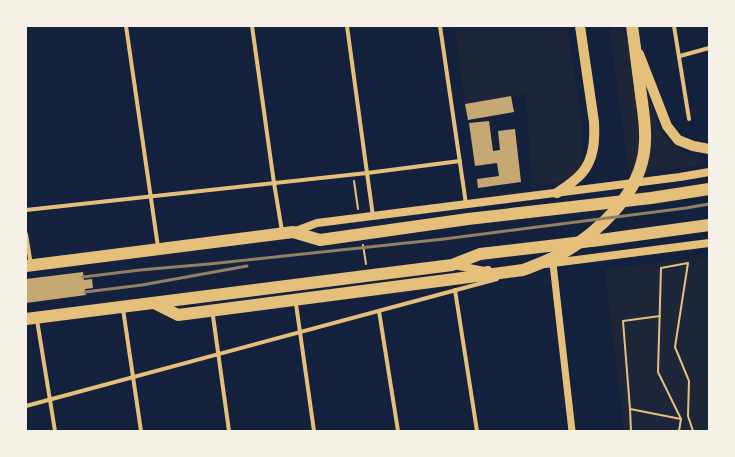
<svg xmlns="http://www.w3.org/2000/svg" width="735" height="457" font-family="Raleway,sans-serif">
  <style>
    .green { fill: #1d2539 }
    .building { fill: #c6a872 }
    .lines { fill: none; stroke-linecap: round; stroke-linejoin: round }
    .path { stroke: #e5c07b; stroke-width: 2 }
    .minor { stroke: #e5c07b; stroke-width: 4 }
    .tertiary { stroke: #e5c07b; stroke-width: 7 }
    .secondary { stroke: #e5c07b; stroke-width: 8 }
    .primary { stroke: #e5c07b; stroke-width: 10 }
    .motorway { stroke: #e5c07b; stroke-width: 12 }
    .rail { stroke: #918062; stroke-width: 3 }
  </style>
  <rect width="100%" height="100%" fill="#14213d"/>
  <g class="green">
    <path d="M 455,26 L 567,26 L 583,130 L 582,177 L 532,187 L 526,94 L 465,104 Z"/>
    <path d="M 609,26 L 622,26 L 662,132 L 672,143 L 682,151 L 698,157 L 707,164 L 629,175 Z"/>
    <path d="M 709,256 L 709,431 L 624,431 L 605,269 Z"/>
  </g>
  <g class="building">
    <path d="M 511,96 L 514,112 L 468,120 L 465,104 Z"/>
    <path d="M 489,121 L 493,151 L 500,150 L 498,131 L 515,129 L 521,182 L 478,188 L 477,179 L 499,176 L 497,163 L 475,166 L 469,123 Z"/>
    <path d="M 83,272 L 84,280 L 92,279 L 93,288 L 85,289 L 86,295 L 26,303 L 26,279 Z"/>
  </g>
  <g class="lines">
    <g class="path">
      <path d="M 354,181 L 358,209"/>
      <path d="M 363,245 L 366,264"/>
      <path d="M 630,409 L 681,419"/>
      <path d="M 631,431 L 630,409 L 623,321 L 660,316"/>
      <path d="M 679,431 L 681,419 L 658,372 L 661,268 L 688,263 L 675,347 L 689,381 L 688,416 L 693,431"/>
    </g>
    <g class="minor">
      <path d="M 126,26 L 158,247"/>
      <path d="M 252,26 L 274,183 L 282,231"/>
      <path d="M 347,26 L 367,173 L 373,216"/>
      <path d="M 440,26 L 466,204"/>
      <path d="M 674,26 L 689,119"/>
      <path d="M 680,56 L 709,48"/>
      <path d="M 26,210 L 367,173 L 460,161"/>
      <path d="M 26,234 L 31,265"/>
      <path d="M 455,290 L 477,431"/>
      <path d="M 296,304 L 314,431"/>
      <path d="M 123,309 L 141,431"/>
      <path d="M 379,311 L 398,431"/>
      <path d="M 213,316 L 229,431"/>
      <path d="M 37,320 L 55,431"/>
      <path d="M 26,406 L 497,279"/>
    </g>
    <path class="tertiary" d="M 553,264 L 572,431"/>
    <g class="secondary">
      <path d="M 293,232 L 317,223 L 594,188 L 680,177 L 709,172"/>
      <path d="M 545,264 L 709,243"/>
      <path d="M 454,265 L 484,271 L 488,270"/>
    </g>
    <g class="primary">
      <path d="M 639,54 L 667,126 L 678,140 L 693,146 L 709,149"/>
      <path d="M 557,193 C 566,187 575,181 582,173 C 594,159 595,140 594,122 L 580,26"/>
    </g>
    <g class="motorway">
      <path d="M 26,266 L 293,232 L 320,240 L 468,219 L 651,198 L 709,189"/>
      <path d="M 154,303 L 178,315 L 523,270 C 541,263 561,256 577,244 C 611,220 644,185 645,141 C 646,123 642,105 640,87 C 637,66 635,46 632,26"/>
      <path d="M 26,319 L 452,265 L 480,254 L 600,240 L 709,225"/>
    </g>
    <g class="rail">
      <path d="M 83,277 L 140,270 L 209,264 L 444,239 L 686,208 L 709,204"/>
      <path d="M 85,292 L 142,285 L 247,266"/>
    </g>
  </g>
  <rect width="735" height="457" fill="none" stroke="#f6f1e7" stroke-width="54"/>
</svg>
